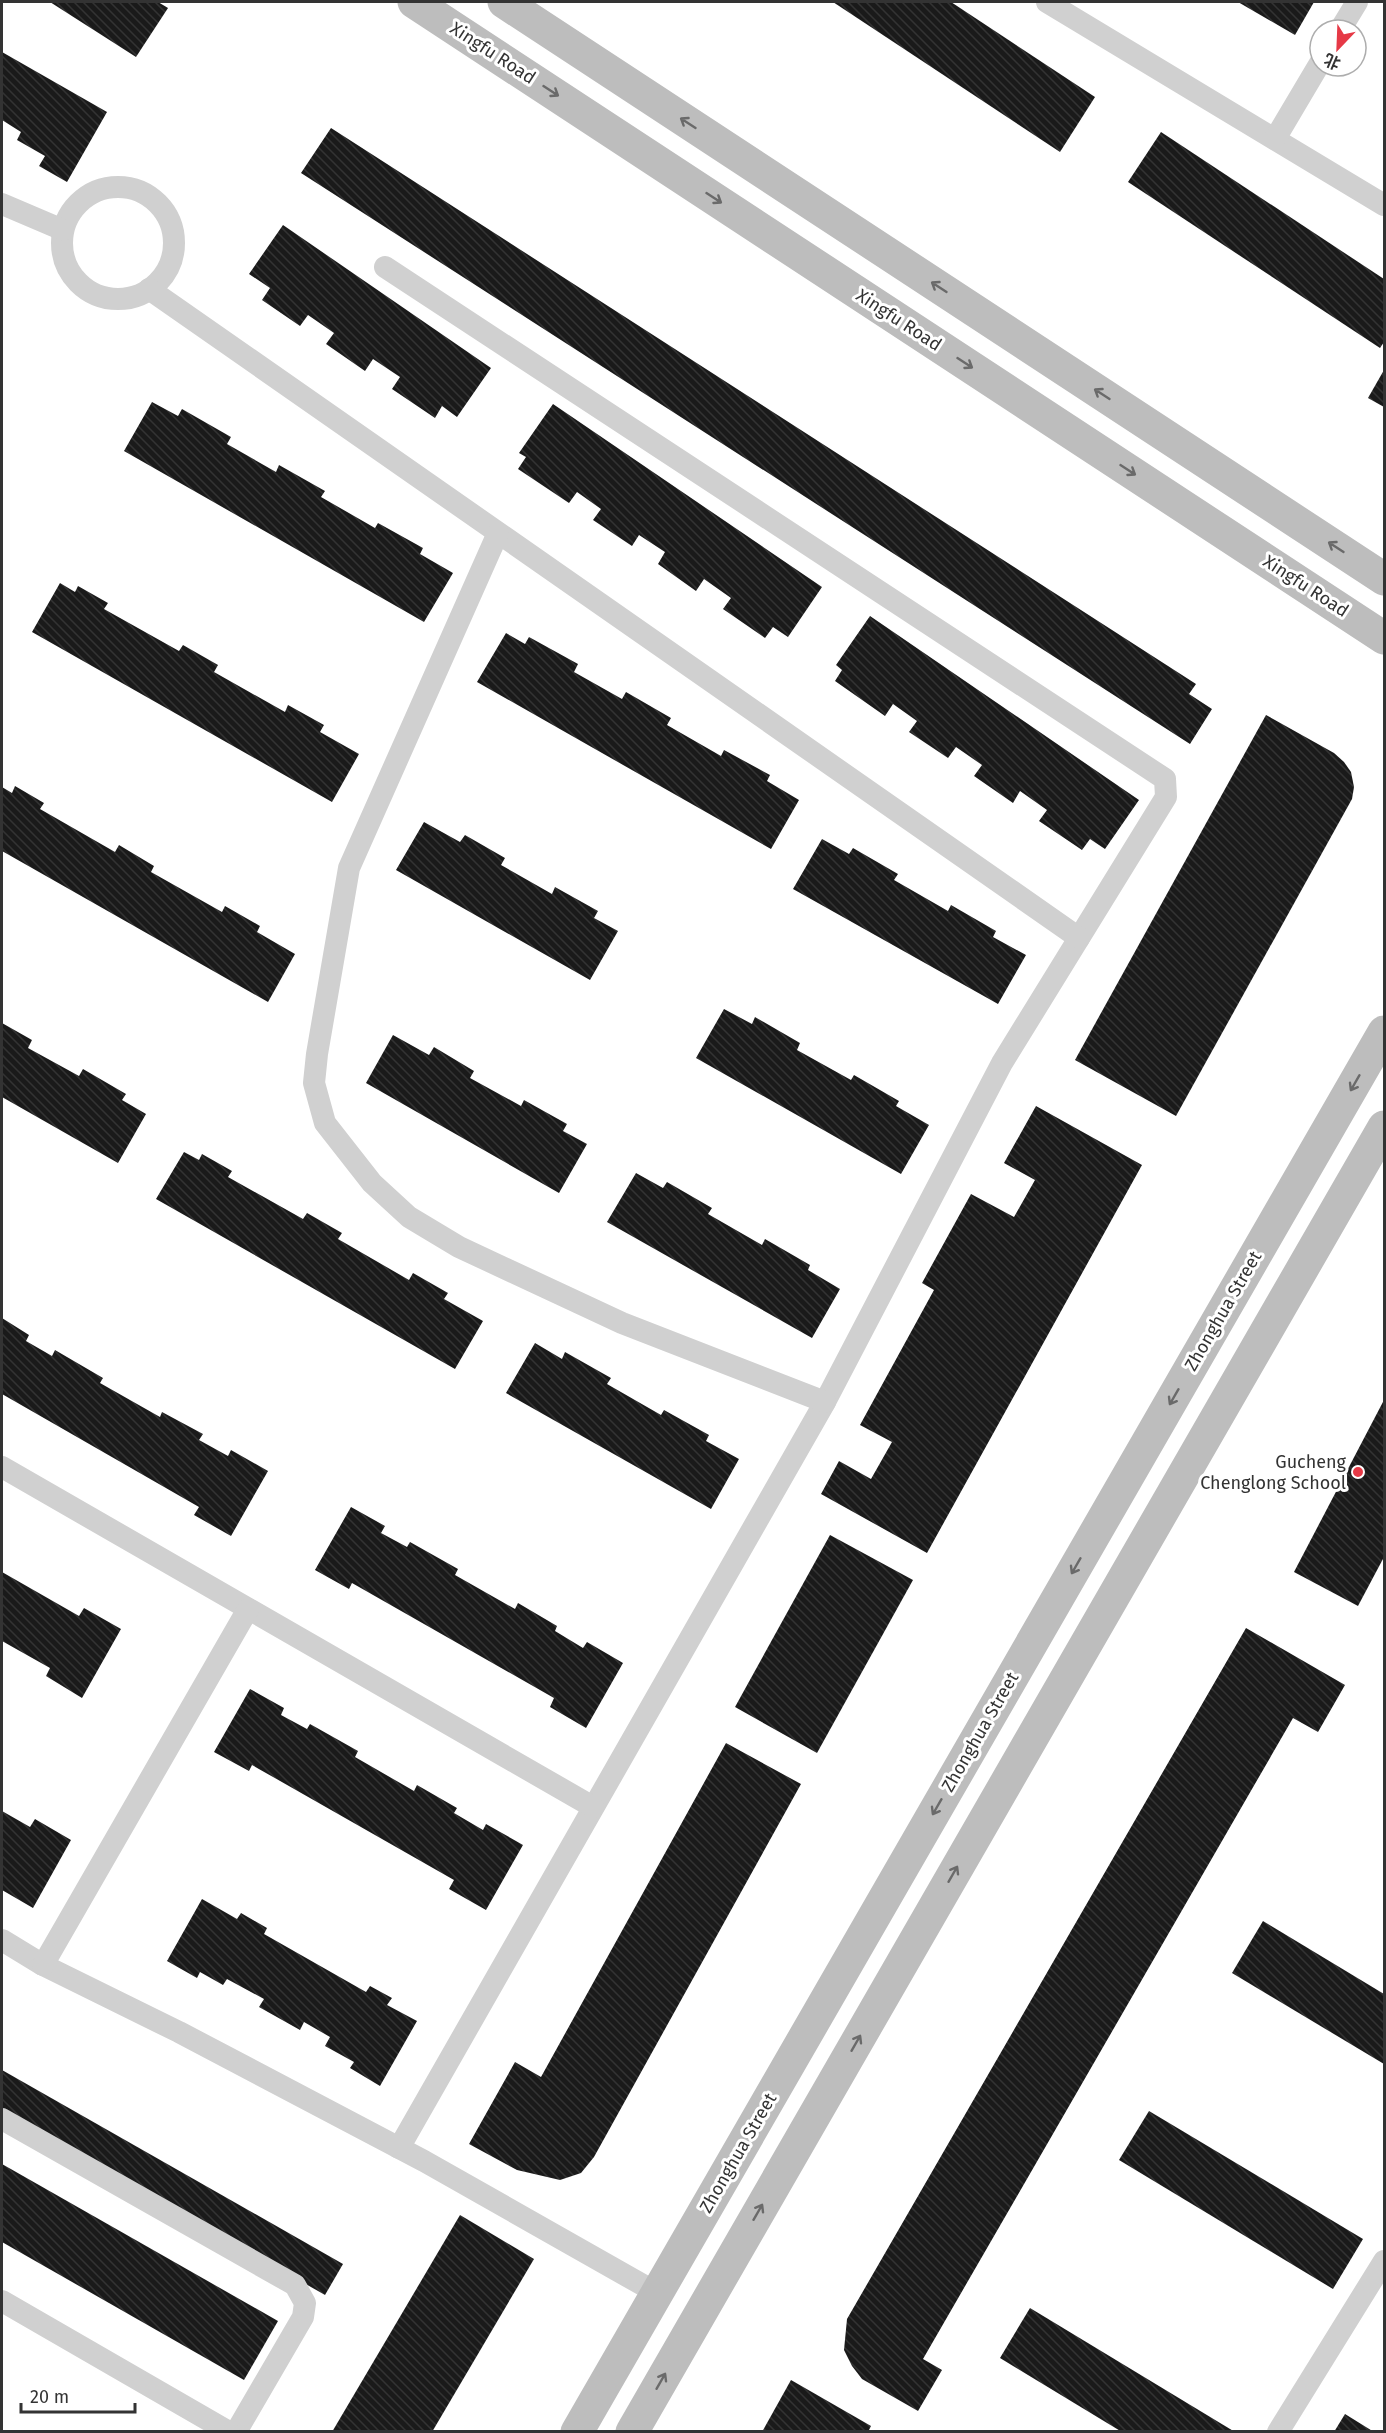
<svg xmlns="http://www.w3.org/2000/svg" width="1386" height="2433" font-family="'Fira Sans','Noto Sans SC',sans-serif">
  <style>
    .building { fill: url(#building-back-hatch) }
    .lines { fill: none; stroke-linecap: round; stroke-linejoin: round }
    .lane { stroke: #d0d0d0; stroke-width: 22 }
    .secondary { stroke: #bdbdbd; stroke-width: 33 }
    .oneway { stroke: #6a6a6a }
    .poi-dot { fill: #e63946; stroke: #fff; stroke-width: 2 }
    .labels { text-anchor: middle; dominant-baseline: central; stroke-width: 6; stroke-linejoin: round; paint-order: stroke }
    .street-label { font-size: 18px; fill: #333; stroke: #fff }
    .poi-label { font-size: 18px; fill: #333; stroke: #fff; text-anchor: end }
  </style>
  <defs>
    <pattern id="building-back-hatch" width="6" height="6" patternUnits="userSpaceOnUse" patternTransform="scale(1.5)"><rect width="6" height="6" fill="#1a1a1a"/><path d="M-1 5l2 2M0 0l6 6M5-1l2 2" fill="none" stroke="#333"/></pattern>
  </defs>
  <rect width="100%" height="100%" fill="#fff"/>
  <g class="building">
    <path d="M 50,2 L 158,2 L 168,8 L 136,57 Z"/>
    <path d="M 833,2 L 951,2 L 1095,97 L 1060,152 Z"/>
    <path d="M 1238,2 L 1314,2 L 1295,35 Z"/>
    <path d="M 2,52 L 107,112 L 67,182 L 39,166 L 45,156 L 17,140 L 21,132 L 2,120 Z"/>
    <path d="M 331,128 L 1196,684 L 1189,694 L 1212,709 L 1190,744 L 301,173 Z"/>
    <path d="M 1161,132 L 1384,279 L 1384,342 L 1380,348 L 1128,182 Z"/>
    <path d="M 283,225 L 491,368 L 457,417 L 442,406 L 435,418 L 392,389 L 400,377 L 373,359 L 365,371 L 326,344 L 334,333 L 308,315 L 300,326 L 262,300 L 270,288 L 249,274 Z"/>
    <path d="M 1384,370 L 1384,407 L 1368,398 Z"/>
    <path d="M 152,402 L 178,416 L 182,409 L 231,437 L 227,444 L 276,472 L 279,465 L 325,491 L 321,497 L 375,528 L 378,523 L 423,548 L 420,554 L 453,573 L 424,622 L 124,451 Z"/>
    <path d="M 553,404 L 822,587 L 788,637 L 773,627 L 765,638 L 723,609 L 731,598 L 704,579 L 696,591 L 658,564 L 665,552 L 639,535 L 632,546 L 593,520 L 601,509 L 577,492 L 569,503 L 518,469 L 526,457 L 519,453 Z"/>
    <path d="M 60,583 L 75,592 L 78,586 L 108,603 L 104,609 L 179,651 L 183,645 L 218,665 L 214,672 L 285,712 L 288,705 L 324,725 L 320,732 L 359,754 L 332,802 L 32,632 Z"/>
    <path d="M 870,616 L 1139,800 L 1105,849 L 1090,839 L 1082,850 L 1039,821 L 1047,810 L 1020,791 L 1013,803 L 974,776 L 982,765 L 956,747 L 948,758 L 909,732 L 917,721 L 893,704 L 885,716 L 835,681 L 842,670 L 836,665 Z"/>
    <path d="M 506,633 L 525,644 L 529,637 L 578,664 L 574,672 L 622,699 L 626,692 L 671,718 L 667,725 L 721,756 L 724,750 L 770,775 L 767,781 L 799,800 L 771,849 L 477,682 Z"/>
    <path d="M 1266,715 L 1334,753 L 1344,762 L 1351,772 L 1354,787 L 1352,799 L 1176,1116 L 1075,1060 Z"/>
    <path d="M 15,786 L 44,803 L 40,809 L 115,852 L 119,845 L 154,866 L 151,872 L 222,912 L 225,906 L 260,926 L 257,932 L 295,954 L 268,1002 L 2,851 L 2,787 L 12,793 Z"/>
    <path d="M 424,822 L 460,842 L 465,835 L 505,858 L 501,865 L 552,894 L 555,887 L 598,911 L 594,918 L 618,931 L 590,980 L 396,870 Z"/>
    <path d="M 822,839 L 849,854 L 853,848 L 898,874 L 894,880 L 948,911 L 951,905 L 996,931 L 993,937 L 1026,955 L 998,1004 L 793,889 Z"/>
    <path d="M 724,1009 L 752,1024 L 755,1017 L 800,1043 L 797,1050 L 851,1080 L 854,1075 L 899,1101 L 896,1106 L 929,1125 L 901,1174 L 696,1058 Z"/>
    <path d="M 2,1023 L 32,1040 L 28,1048 L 79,1076 L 83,1069 L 126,1094 L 122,1100 L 146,1114 L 118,1163 L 2,1097 Z"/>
    <path d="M 393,1035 L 429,1055 L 434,1047 L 474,1071 L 470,1078 L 521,1106 L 524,1100 L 567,1124 L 563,1131 L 587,1144 L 559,1193 L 366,1083 Z"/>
    <path d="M 1036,1106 L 1142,1165 L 927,1553 L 821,1494 L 839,1461 L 871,1479 L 892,1442 L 860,1425 L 934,1290 L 922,1283 L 971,1194 L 1014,1217 L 1035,1180 L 1004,1163 Z"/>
    <path d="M 184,1152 L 199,1160 L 202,1154 L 232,1171 L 228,1177 L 303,1219 L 307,1213 L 342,1233 L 338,1239 L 409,1280 L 413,1273 L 448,1293 L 444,1299 L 483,1321 L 455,1369 L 156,1199 Z"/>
    <path d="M 636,1173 L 663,1188 L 667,1182 L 712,1208 L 708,1214 L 762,1245 L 765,1239 L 810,1265 L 808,1270 L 840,1289 L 812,1338 L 607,1222 Z"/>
    <path d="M 2,1318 L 29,1335 L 26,1341 L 52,1356 L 55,1350 L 103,1378 L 100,1383 L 160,1417 L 162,1412 L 203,1434 L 199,1440 L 228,1456 L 231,1450 L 268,1471 L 231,1536 L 194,1515 L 199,1507 L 2,1394 Z"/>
    <path d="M 535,1343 L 562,1359 L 565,1352 L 611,1378 L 607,1384 L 661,1415 L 664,1410 L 709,1435 L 706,1441 L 739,1459 L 711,1509 L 506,1393 Z"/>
    <path d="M 1384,1400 L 1384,1557 L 1358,1606 L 1294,1572 Z"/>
    <path d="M 351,1507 L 385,1526 L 381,1533 L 407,1547 L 410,1542 L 458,1569 L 455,1575 L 515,1609 L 518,1603 L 557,1626 L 555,1631 L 583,1648 L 587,1642 L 623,1663 L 586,1728 L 550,1707 L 554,1698 L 352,1583 L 349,1589 L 315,1570 Z"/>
    <path d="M 830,1535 L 913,1580 L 817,1753 L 735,1707 Z"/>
    <path d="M 2,1572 L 79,1616 L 84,1608 L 121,1629 L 82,1698 L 46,1676 L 50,1668 L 2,1641 Z"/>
    <path d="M 1246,1628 L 1345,1685 L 1318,1732 L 1293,1718 L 923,2359 L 942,2370 L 918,2411 L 862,2379 L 852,2366 L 844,2350 L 847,2319 Z"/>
    <path d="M 250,1689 L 284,1708 L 281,1715 L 307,1729 L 310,1724 L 358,1751 L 355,1757 L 414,1791 L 417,1785 L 457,1808 L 454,1813 L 483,1830 L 486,1824 L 523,1845 L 486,1910 L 449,1889 L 454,1880 L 252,1765 L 249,1771 L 214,1752 Z"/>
    <path d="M 726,1743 L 801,1784 L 594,2157 L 581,2173 L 560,2180 L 517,2170 L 469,2144 L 515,2062 L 541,2077 Z"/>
    <path d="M 2,1811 L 30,1827 L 35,1819 L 71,1840 L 33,1908 L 2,1890 Z"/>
    <path d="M 202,1899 L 237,1919 L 241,1913 L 267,1928 L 264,1934 L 366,1992 L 370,1986 L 392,1998 L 387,2005 L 417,2021 L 380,2086 L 350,2068 L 354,2062 L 325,2046 L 330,2037 L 304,2022 L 300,2030 L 259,2007 L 264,1999 L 227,1979 L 223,1985 L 200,1972 L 197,1978 L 167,1961 Z"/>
    <path d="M 1263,1921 L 1384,1994 L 1384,2064 L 1232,1973 Z"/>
    <path d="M 2,2070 L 343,2264 L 325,2295 L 2,2111 Z"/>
    <path d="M 1149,2111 L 1363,2239 L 1333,2289 L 1119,2160 Z"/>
    <path d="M 2,2164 L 278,2321 L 244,2380 L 2,2242 Z"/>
    <path d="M 460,2215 L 534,2259 L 432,2432 L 332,2432 Z"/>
    <path d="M 1030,2308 L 1235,2432 L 1122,2432 L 1000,2358 Z"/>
    <path d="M 791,2380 L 871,2426 L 868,2432 L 762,2432 Z"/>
    <path d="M 1345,2414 L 1374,2432 L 1334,2432 Z"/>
  </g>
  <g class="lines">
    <g class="lane">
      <path d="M 1047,2 L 1384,205"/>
      <path d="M 1340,30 L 1357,2"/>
      <path d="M 1275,139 L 1320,63"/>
      <circle cx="118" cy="243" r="56"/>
      <path d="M 2,204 L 63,230"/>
      <path d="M 385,267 L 1165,779 L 1166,797 L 1002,1063 L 825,1402 L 399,2148"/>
      <path d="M 149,289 L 1079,938"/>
      <path d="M 498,533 L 349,868 L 317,1054 L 314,1083 L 325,1123 L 372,1183 L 409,1217 L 459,1247 L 622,1323 L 825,1402"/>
      <path d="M 2,1467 L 593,1807"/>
      <path d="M 2,1940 L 43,1965 L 179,2032 L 424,2161 L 657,2293"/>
      <path d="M 43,1965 L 248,1609"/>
      <path d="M 2,2119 L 295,2285 L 305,2303 L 303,2317 L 236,2432"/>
      <path d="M 2,2301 L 229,2432"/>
      <path d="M 1278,2432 L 1384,2261"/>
    </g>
    <g class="secondary">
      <path d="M 414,2 L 1384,638"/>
      <path d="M 504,2 L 1384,579"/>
      <path d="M 577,2432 L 1384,1032"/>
      <path d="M 632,2432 L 1384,1127"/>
    </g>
  </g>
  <defs><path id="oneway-shaft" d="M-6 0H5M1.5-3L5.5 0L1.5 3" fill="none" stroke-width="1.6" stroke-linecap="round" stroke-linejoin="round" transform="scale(1.5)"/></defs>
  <g class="oneway">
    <use href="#oneway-shaft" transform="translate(551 91) rotate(33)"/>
    <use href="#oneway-shaft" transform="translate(688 123) rotate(-147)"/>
    <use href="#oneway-shaft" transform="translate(714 198) rotate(33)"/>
    <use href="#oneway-shaft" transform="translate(939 287) rotate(-147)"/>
    <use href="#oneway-shaft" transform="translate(965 363) rotate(33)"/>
    <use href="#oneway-shaft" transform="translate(1102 394) rotate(-147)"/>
    <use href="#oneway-shaft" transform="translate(1128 470) rotate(33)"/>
    <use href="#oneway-shaft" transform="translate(1336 547) rotate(-147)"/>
    <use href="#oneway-shaft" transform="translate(1355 1083) rotate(120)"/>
    <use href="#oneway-shaft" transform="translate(1174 1397) rotate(120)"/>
    <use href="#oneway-shaft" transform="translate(1076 1566) rotate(120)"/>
    <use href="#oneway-shaft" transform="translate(937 1807) rotate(120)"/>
    <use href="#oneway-shaft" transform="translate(953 1874) rotate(-60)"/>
    <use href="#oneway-shaft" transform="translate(856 2043) rotate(-60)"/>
    <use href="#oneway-shaft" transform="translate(758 2212) rotate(-60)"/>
    <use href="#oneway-shaft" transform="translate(661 2381) rotate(-60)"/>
  </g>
  <circle class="poi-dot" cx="1358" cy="1472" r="6"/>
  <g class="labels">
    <g class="street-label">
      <text transform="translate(493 53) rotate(33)">Xingfu Road</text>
      <text transform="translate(899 320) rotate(33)">Xingfu Road</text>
      <text transform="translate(1306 586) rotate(33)">Xingfu Road</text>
      <text transform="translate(1223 1311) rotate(-60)">Zhonghua Street</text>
      <text transform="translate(980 1732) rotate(-60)">Zhonghua Street</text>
      <text transform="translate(738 2153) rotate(-60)">Zhonghua Street</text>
    </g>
    <g class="poi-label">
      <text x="1346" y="1462">Gucheng<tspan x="1346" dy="21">Chenglong School</tspan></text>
    </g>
  </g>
  <rect width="1386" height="2433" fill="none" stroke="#333333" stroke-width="6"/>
  <g transform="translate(1338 48) rotate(203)"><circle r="28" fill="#ffffff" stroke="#adadad" stroke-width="1.5"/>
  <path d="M0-4.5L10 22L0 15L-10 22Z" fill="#e63946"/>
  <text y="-9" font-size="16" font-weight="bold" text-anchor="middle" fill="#333333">北</text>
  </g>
  <path d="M21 2403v9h114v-9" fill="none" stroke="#333333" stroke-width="3"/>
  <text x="30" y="2403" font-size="18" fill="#333333" stroke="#ffffff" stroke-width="4.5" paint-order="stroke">20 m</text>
</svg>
